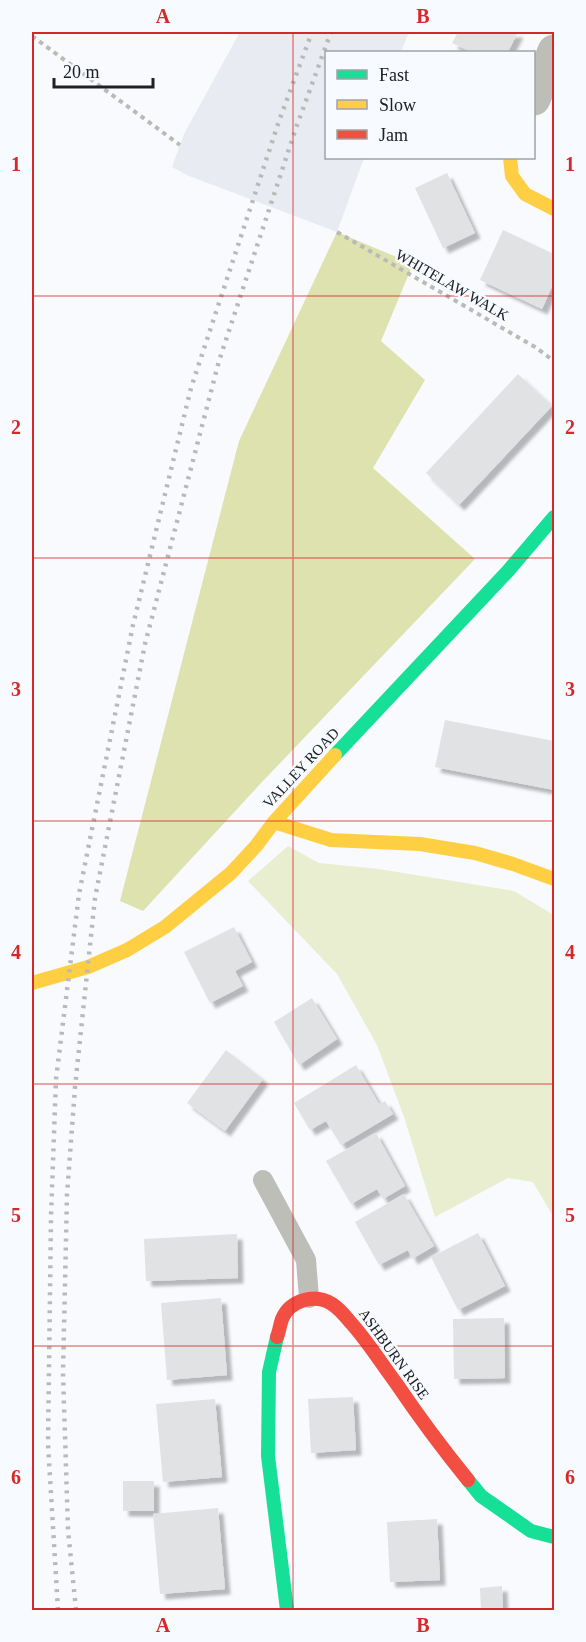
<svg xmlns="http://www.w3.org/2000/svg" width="586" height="1642" font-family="Georgia,serif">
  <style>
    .built { fill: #e8ebf2 }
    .green { fill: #eaeed1 }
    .forest { fill: #dde2af }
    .building { fill: #e0e2e4; filter: url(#shadow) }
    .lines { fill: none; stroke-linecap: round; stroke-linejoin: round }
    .path { stroke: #babbb7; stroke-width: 4; stroke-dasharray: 4.5 4.5; stroke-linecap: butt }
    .lane { stroke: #bcbeb7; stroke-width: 20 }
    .street { stroke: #bcbeb7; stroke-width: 33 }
    .fast { stroke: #16e098; stroke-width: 14 }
    .slow { stroke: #ffcf43; stroke-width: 14 }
    .jam { stroke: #f24e42; stroke-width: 14 }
    .rail { stroke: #b9bab8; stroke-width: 4.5; stroke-dasharray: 3 6; stroke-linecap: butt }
    .grid { fill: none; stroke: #d62828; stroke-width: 1.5; stroke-opacity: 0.55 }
    .labels { text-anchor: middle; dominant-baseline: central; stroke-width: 5; stroke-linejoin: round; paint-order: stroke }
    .street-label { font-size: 15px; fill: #202022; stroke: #f7fafe }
    .neatline { fill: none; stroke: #d62828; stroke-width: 2 }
    .grid-label { font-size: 20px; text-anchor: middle; font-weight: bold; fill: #d62828 }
  </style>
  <defs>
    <filter id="shadow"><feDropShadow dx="5.5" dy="5.5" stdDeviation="1.5" flood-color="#0004"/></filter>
  </defs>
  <rect width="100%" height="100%" fill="#f8fafd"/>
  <path class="built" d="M 240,32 L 409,32 L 401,52 L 326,52 L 326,158 L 364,158 L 337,232 L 189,176 L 172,167 L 184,134 Z"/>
  <path class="green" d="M 288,846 L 319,863 L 379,869 L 514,891 L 552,914 L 554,917 L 554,1218 L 533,1182 L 508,1178 L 435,1217 L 404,1117 L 377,1045 L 337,974 L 248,881 Z"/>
  <path class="forest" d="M 337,232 L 413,264 L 381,341 L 425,380 L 373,468 L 475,559 L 261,783 L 143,911 L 120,901 L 239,441 Z"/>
  <g class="building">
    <path d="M 458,32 L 518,32 L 508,52 L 471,52 L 452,43 Z"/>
    <path d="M 447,173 L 475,233 L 443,248 L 415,188 Z"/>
    <path d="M 503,230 L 554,254 L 554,282 L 542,309 L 480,280 Z"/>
    <path d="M 518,374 L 552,406 L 459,505 L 426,473 Z"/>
    <path d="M 445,720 L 554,741 L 554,790 L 435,767 Z"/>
    <path d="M 234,927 L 252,962 L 235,971 L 243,986 L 210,1003 L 184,952 Z"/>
    <path d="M 312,998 L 337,1039 L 299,1065 L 274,1022 Z"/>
    <path d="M 226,1050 L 263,1079 L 225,1131 L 187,1103 Z"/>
    <path d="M 356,1065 L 379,1104 L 385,1101 L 393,1114 L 341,1145 L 326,1121 L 310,1130 L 294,1103 Z"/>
    <path d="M 376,1133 L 405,1186 L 383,1199 L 377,1189 L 351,1204 L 326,1161 Z"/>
    <path d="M 404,1194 L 434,1246 L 412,1259 L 408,1250 L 379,1265 L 355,1222 Z"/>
    <path d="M 478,1233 L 505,1286 L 458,1310 L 431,1257 Z"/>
    <path d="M 237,1234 L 238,1278 L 146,1281 L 144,1239 Z"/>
    <path d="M 221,1298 L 227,1375 L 167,1380 L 161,1303 Z"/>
    <path d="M 504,1318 L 505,1378 L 454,1379 L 453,1319 Z"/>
    <path d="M 353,1397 L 356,1450 L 311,1453 L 308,1399 Z"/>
    <path d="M 215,1399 L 222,1477 L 163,1482 L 156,1404 Z"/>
    <rect x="123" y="1481" width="31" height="30"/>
    <path d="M 218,1508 L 225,1589 L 160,1594 L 153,1514 Z"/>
    <path d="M 437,1519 L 440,1580 L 390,1582 L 387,1522 Z"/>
    <path d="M 502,1586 L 503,1610 L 481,1610 L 480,1588 Z"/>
  </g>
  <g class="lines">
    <g class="path">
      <path d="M 32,36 L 180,145"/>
      <path d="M 337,232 L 535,347 L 554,361"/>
    </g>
    <path class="lane" d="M 263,1180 L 306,1260 L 309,1298"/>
    <path class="street" d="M 534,99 L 554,51"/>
    <g class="fast">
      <path d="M 335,755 L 508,571 L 554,517"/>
      <path d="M 277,1337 L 269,1372 L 268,1456 L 287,1610"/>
      <path d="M 468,1480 L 481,1496 L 531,1531 L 554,1537"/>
    </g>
    <g class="slow">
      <path d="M 510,158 L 512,176 L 525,194 L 554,209"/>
      <path d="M 274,822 L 331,840 L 420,844 L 475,853 L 513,864 L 554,879"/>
      <path d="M 32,983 L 88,967 L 127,950 L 165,927 L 231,873 L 256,846 L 274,822 L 335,755"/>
    </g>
    <path class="jam" d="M 277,1337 C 279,1332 280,1325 282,1319 C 290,1300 315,1293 332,1304 C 340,1309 346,1317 352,1324 C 368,1342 381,1363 396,1383 C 419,1417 442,1448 468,1480"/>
    <g class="rail">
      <path d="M 58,1610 L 48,1444 L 51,1217 L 56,1079 L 79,894 L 133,625 L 191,388 L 279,121 L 312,32"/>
      <path d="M 76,1610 L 68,1530 L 63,1373 L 67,1195 L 75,1087 L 95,898 L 145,644 L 219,361 L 296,128 L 331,32"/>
    </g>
  </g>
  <path class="grid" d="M 293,32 L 293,1610M 32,296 L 554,296M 32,558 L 554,558M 32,821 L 554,821M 32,1084 L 554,1084M 32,1346 L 554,1346"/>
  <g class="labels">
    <g class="street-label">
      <text transform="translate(452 285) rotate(30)">WHITELAW WALK</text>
      <text transform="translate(301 768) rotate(-47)">VALLEY ROAD</text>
      <text transform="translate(394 1354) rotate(54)">ASHBURN RISE</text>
    </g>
  </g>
  <rect width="586" height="1642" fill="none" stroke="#f7fafe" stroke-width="66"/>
  <rect x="325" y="51" width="210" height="108" fill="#f7fafe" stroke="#a1a3a6" stroke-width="1.5"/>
  <rect x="337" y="70" width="30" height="9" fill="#16e098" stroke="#a1a3a6" stroke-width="1.5"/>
  <text x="379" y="81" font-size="18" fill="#202022">Fast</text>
  <rect x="337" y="100" width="30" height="9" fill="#ffcf43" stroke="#a1a3a6" stroke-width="1.5"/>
  <text x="379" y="111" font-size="18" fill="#202022">Slow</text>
  <rect x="337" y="130" width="30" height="9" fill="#f24e42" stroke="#a1a3a6" stroke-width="1.5"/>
  <text x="379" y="141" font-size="18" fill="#202022">Jam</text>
  <path d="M54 78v9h99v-9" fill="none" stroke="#202022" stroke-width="3"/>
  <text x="63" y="78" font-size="18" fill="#202022" stroke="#f7fafe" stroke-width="4.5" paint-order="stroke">20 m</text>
  <rect x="33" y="33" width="520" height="1576" class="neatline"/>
  <g class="grid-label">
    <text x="163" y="23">A</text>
    <text x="423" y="23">B</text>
    <text x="16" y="171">1</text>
    <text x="570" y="171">1</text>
    <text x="16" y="434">2</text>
    <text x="570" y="434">2</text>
    <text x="16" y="696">3</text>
    <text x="570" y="696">3</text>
    <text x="16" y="959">4</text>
    <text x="570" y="959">4</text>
    <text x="16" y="1222">5</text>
    <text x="570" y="1222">5</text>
    <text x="16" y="1484">6</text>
    <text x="570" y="1484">6</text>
    <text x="163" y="1632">A</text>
    <text x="423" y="1632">B</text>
  </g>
</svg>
